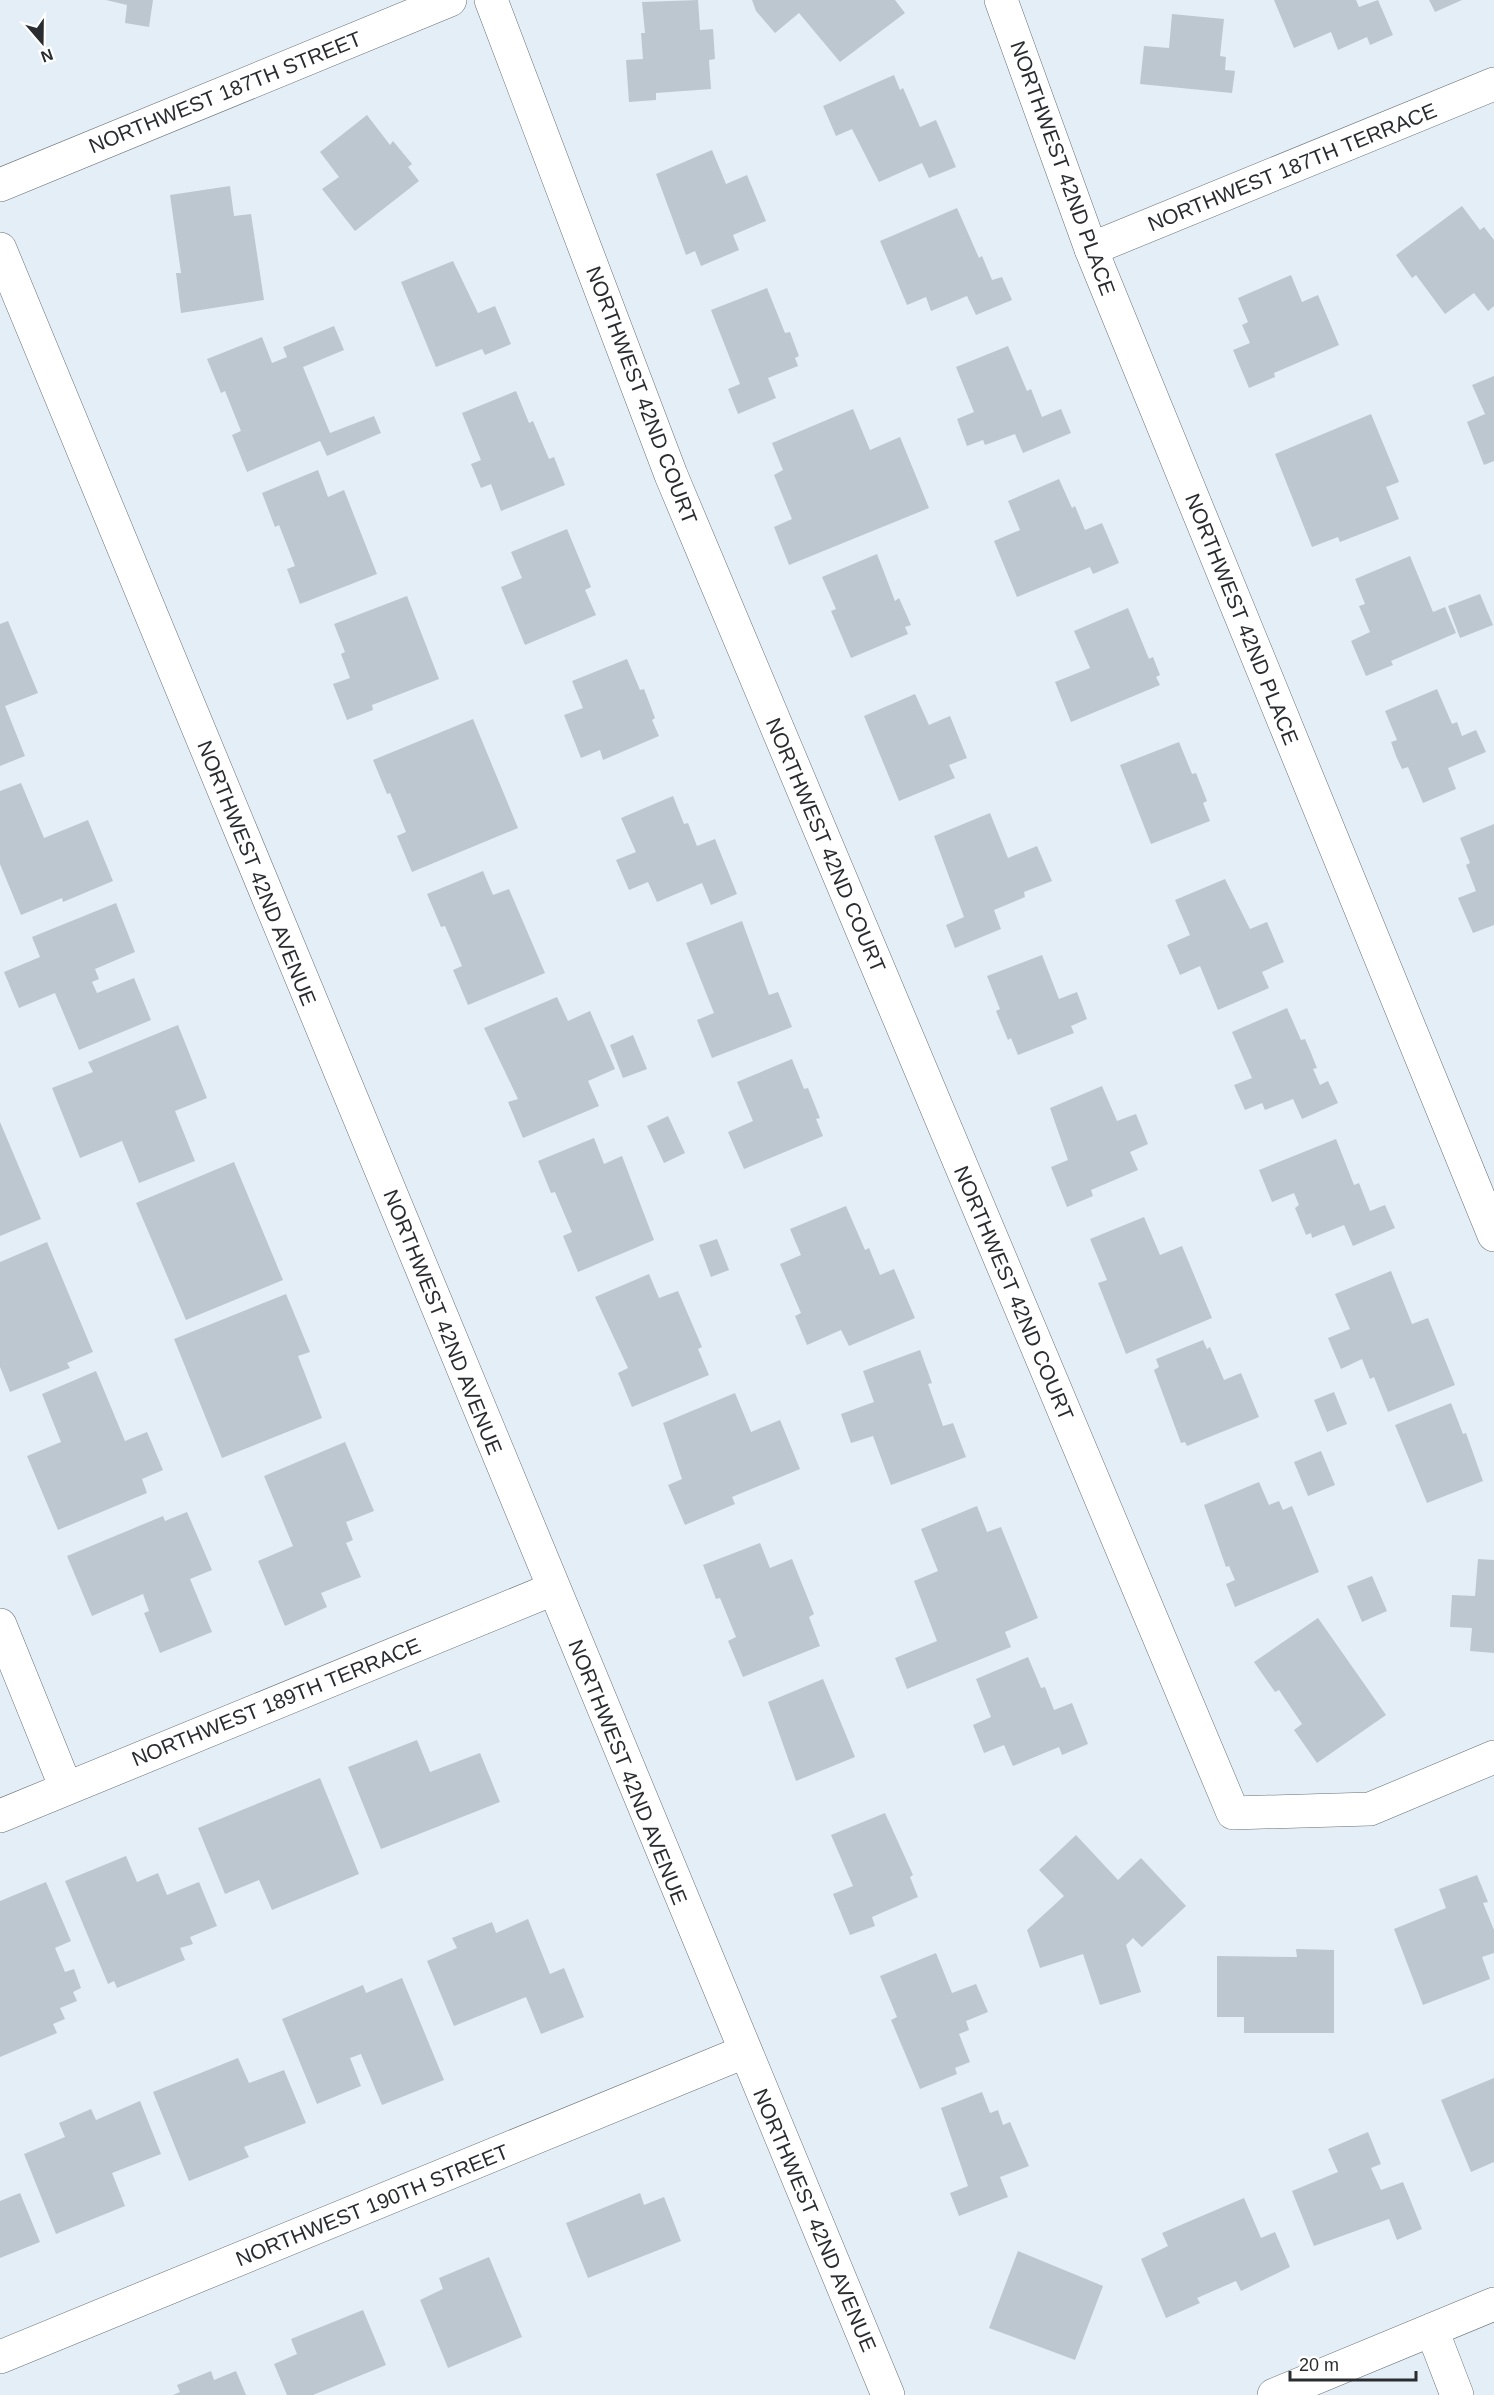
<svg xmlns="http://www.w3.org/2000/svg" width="1494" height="2395" font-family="Helvetica,sans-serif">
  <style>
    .building { fill: #bdc7cf }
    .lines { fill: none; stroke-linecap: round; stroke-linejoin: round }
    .minor-casing { stroke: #677077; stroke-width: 34 }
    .minor { stroke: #fff; stroke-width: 33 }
    .labels { text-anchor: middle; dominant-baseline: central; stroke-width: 4.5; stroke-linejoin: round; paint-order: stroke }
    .street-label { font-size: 21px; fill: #2a2d30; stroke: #fff }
  </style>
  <rect width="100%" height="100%" fill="#e4eef6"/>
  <g class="building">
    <path d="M 106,0 L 153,0 L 149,27 L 125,23 L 127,5 Z"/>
    <path d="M 698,0 L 700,30 L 713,29 L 715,59 L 709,60 L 711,89 L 656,93 L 656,100 L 629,102 L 626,60 L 643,59 L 641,33 L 645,33 L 642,2 Z"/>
    <path d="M 752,0 L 895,0 L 905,13 L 840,62 L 799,13 L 775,33 L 756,11 Z"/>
    <path d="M 1274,0 L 1356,0 L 1359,7 L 1378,0 L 1393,35 L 1370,45 L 1367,37 L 1338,50 L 1331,32 L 1294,48 Z"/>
    <path d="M 1429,0 L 1462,0 L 1435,12 Z"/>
    <path d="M 1172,14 L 1224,19 L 1220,56 L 1226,57 L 1225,70 L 1235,71 L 1232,93 L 1140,84 L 1144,46 L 1169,48 Z"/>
    <path d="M 894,75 L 900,90 L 903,88 L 920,127 L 936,120 L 956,167 L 929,178 L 922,163 L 879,182 L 852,129 L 836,136 L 823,106 Z"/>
    <path d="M 367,115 L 390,145 L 393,141 L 412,164 L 408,167 L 419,181 L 355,231 L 322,189 L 339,177 L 320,152 Z"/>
    <path d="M 712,150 L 726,184 L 747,175 L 766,221 L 733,235 L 739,250 L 701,266 L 695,251 L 686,255 L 656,174 Z"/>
    <path d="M 230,186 L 234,216 L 251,214 L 264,300 L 181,313 L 176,273 L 181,273 L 170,195 Z"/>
    <path d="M 1462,206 L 1480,230 L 1484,227 L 1494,240 L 1494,306 L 1488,311 L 1474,293 L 1445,314 L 1416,275 L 1412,278 L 1396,255 Z"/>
    <path d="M 957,208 L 979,258 L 982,256 L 992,280 L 1002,277 L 1012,300 L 976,315 L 967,296 L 931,311 L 926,297 L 907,305 L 880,241 Z"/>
    <path d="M 453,261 L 478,313 L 495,306 L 511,344 L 485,355 L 482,349 L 436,367 L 401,282 Z"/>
    <path d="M 1291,275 L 1302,302 L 1318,295 L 1339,345 L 1274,373 L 1275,377 L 1249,388 L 1233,350 L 1250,343 L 1242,325 L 1248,322 L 1238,298 Z"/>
    <path d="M 767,288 L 785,333 L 790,332 L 799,356 L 795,358 L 798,366 L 768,378 L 776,398 L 738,414 L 728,389 L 740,384 L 711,310 Z"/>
    <path d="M 334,326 L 344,350 L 303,367 L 330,433 L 374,416 L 381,433 L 327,456 L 320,441 L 247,472 L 232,435 L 241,431 L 225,391 L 221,393 L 207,359 L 262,337 L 272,363 L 287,357 L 283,347 Z"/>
    <path d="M 1008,346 L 1027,391 L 1031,389 L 1042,417 L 1061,409 L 1071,433 L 1023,453 L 1015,434 L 985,445 L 983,440 L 967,446 L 957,419 L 974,412 L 956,367 Z"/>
    <path d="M 1494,376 L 1494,461 L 1484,465 L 1467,422 L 1485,414 L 1472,385 Z"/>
    <path d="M 516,391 L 529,423 L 533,421 L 549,459 L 554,457 L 565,485 L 501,511 L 491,484 L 481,488 L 471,464 L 481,460 L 462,413 Z"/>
    <path d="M 853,409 L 870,450 L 900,437 L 929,508 L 789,565 L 774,527 L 792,519 L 774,475 L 783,470 L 772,443 Z"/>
    <path d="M 1371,414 L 1399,482 L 1386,487 L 1399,519 L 1340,542 L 1338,537 L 1312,547 L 1275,454 Z"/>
    <path d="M 318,470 L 328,497 L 344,490 L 377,574 L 300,604 L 287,569 L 295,566 L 279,525 L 275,527 L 262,493 Z"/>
    <path d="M 1059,479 L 1072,508 L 1075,506 L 1085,530 L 1102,523 L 1119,563 L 1093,574 L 1090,567 L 1017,597 L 994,541 L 1020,530 L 1008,501 Z"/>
    <path d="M 567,529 L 591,587 L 585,590 L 596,615 L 525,645 L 501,587 L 522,578 L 511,552 Z"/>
    <path d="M 877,554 L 895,601 L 899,598 L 911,625 L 905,627 L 908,634 L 851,658 L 831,611 L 836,609 L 822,577 Z"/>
    <path d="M 1410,556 L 1433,612 L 1445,607 L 1456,633 L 1391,661 L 1393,665 L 1366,676 L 1351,641 L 1370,632 L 1359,606 L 1365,604 L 1355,579 Z"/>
    <path d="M 1480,594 L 1493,625 L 1460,638 L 1448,606 Z"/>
    <path d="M 407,596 L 439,679 L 372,705 L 373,710 L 347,720 L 333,684 L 350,678 L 341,654 L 345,652 L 334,624 Z"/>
    <path d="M 1128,608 L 1149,659 L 1153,657 L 1160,675 L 1156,677 L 1160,685 L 1071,722 L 1055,682 L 1090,668 L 1074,631 Z"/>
    <path d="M 8,621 L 38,693 L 5,706 L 25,756 L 0,766 L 0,624 Z"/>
    <path d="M 627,659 L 640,690 L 644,689 L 655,718 L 652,720 L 659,736 L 603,760 L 600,750 L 581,758 L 564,715 L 583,708 L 572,681 Z"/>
    <path d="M 1437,689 L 1452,724 L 1457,722 L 1462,736 L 1476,730 L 1486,752 L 1448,768 L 1456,789 L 1423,803 L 1408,767 L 1402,769 L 1396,756 L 1391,742 L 1397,740 L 1385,711 Z"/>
    <path d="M 915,694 L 929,725 L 950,716 L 967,758 L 949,765 L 955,778 L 899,801 L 864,716 Z"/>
    <path d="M 473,719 L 518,828 L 412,872 L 397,836 L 406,832 L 390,793 L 387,794 L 373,760 Z"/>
    <path d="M 1179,742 L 1192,774 L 1196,773 L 1207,801 L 1203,803 L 1210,821 L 1151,844 L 1120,765 Z"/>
    <path d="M 21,783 L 44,838 L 88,820 L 113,881 L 63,902 L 62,898 L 21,915 L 0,864 L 0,791 Z"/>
    <path d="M 673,796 L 684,824 L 688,823 L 697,846 L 715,839 L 737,894 L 711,905 L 702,883 L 657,902 L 648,882 L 629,890 L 616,860 L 636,852 L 621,818 Z"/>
    <path d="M 990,813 L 1008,858 L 1037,846 L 1052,881 L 1024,892 L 1025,897 L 994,910 L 1001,929 L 955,948 L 946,925 L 964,917 L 934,836 Z"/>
    <path d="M 1494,824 L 1494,925 L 1473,933 L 1458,898 L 1476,891 L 1466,865 L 1470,863 L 1460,838 Z"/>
    <path d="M 483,871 L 493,895 L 509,889 L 545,973 L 468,1005 L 453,970 L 462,966 L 445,926 L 441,927 L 427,894 Z"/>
    <path d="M 1225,879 L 1250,929 L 1267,922 L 1284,962 L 1262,972 L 1269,988 L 1218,1010 L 1200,966 L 1180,975 L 1167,945 L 1190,935 L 1175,900 Z"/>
    <path d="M 116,903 L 135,952 L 95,969 L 99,979 L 92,982 L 97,993 L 134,978 L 151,1020 L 79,1050 L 55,993 L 19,1008 L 4,972 L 40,957 L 32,937 Z"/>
    <path d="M 742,921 L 769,995 L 778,992 L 792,1027 L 712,1058 L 697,1020 L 714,1013 L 686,943 Z"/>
    <path d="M 1042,955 L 1059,999 L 1077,992 L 1087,1019 L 1071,1026 L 1074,1033 L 1018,1055 L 1011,1038 L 1008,1040 L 996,1011 L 1000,1009 L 987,976 Z"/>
    <path d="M 557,997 L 568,1021 L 590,1011 L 615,1069 L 588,1081 L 599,1106 L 523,1138 L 508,1102 L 518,1099 L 484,1028 Z"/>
    <path d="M 1287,1008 L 1301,1040 L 1305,1039 L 1311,1053 L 1317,1068 L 1313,1069 L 1320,1085 L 1328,1081 L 1338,1103 L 1302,1119 L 1293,1099 L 1265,1110 L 1262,1103 L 1245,1110 L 1234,1085 L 1252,1078 L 1232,1032 Z"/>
    <path d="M 178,1025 L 207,1098 L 175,1111 L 195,1161 L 139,1183 L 122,1141 L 80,1158 L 52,1088 L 93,1072 L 88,1062 Z"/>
    <path d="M 633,1035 L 647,1069 L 623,1078 L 610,1045 Z"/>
    <path d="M 792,1059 L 804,1089 L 808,1088 L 820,1118 L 816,1119 L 823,1136 L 744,1169 L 728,1132 L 753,1121 L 737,1082 Z"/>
    <path d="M 1102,1086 L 1117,1121 L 1136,1114 L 1148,1144 L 1130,1152 L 1138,1170 L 1091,1190 L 1093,1196 L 1067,1207 L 1051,1167 L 1068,1160 L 1050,1108 Z"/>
    <path d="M 668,1116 L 685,1153 L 664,1163 L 647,1126 Z"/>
    <path d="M 0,1122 L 41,1219 L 0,1236 Z"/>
    <path d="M 594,1138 L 604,1164 L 622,1156 L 654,1240 L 578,1272 L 563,1236 L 572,1232 L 555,1192 L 551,1193 L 538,1161 Z"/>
    <path d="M 1336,1139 L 1354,1185 L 1359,1183 L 1370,1211 L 1385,1205 L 1395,1228 L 1353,1246 L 1344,1225 L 1312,1238 L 1311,1233 L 1306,1235 L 1295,1208 L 1299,1205 L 1294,1193 L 1272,1202 L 1259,1170 Z"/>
    <path d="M 234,1162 L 283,1280 L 186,1320 L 136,1203 Z"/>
    <path d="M 846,1206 L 865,1250 L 869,1248 L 880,1275 L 894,1269 L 915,1318 L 849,1346 L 841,1330 L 807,1345 L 795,1316 L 801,1313 L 780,1264 L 801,1255 L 790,1229 Z"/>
    <path d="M 1144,1217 L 1160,1255 L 1182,1246 L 1212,1318 L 1126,1354 L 1098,1283 L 1107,1280 L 1090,1239 Z"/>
    <path d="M 717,1239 L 729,1270 L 711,1277 L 699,1245 Z"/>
    <path d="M 47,1242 L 93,1352 L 67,1363 L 70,1368 L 10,1392 L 0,1367 L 0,1262 Z"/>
    <path d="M 1391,1271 L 1412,1324 L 1428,1318 L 1455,1385 L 1388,1412 L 1374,1377 L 1370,1379 L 1362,1359 L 1341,1369 L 1328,1338 L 1350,1329 L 1335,1294 Z"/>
    <path d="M 649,1274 L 659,1298 L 678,1291 L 702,1347 L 698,1349 L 709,1375 L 632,1407 L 618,1373 L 628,1368 L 595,1297 Z"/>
    <path d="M 286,1294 L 310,1352 L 298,1356 L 322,1418 L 222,1458 L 174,1339 Z"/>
    <path d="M 1203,1340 L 1207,1349 L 1210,1347 L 1224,1380 L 1241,1373 L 1259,1417 L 1187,1446 L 1185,1442 L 1181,1443 L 1154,1370 L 1159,1367 L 1156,1359 Z"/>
    <path d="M 920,1350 L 932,1383 L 928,1384 L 943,1426 L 953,1423 L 966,1457 L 891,1485 L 873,1436 L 851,1443 L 841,1414 L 874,1402 L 863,1371 Z"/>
    <path d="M 96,1371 L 125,1441 L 147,1432 L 163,1470 L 142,1479 L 147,1493 L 58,1530 L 27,1456 L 61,1442 L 42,1394 Z"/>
    <path d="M 1334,1392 L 1347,1424 L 1327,1432 L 1314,1400 Z"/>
    <path d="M 735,1393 L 751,1432 L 780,1420 L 800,1469 L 732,1497 L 735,1504 L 685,1525 L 668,1485 L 682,1479 L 663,1423 Z"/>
    <path d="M 1451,1403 L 1463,1434 L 1466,1433 L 1483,1481 L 1427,1503 L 1395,1425 Z"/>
    <path d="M 345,1442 L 374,1511 L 346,1522 L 353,1540 L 346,1543 L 361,1577 L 321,1593 L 327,1607 L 285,1626 L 258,1561 L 293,1546 L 264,1476 Z"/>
    <path d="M 1321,1451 L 1335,1485 L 1308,1496 L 1294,1462 Z"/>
    <path d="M 1259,1482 L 1269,1505 L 1279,1501 L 1283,1510 L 1292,1506 L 1319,1572 L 1235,1607 L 1226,1584 L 1235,1580 L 1229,1566 L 1226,1567 L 1204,1505 Z"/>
    <path d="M 977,1506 L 987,1532 L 1001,1527 L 1038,1618 L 1005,1632 L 1011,1647 L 907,1689 L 895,1658 L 937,1641 L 914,1581 L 938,1571 L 921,1529 Z"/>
    <path d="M 187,1512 L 212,1570 L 190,1579 L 212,1632 L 160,1653 L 144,1613 L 149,1611 L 143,1594 L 92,1616 L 67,1556 L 163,1516 L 165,1521 Z"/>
    <path d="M 760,1543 L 770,1568 L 792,1559 L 814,1614 L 809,1617 L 820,1646 L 743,1677 L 728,1641 L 736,1637 L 720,1598 L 716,1599 L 703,1565 Z"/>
    <path d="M 1478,1559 L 1494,1560 L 1494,1653 L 1470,1651 L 1472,1628 L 1450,1627 L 1452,1595 L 1475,1596 Z"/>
    <path d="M 1372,1576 L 1387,1611 L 1362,1622 L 1347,1586 Z"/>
    <path d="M 1318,1618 L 1386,1715 L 1317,1763 L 1294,1730 L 1302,1724 L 1279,1690 L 1275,1692 L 1254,1662 Z"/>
    <path d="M 1028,1657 L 1041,1688 L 1045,1687 L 1054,1710 L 1072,1703 L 1088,1744 L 1062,1755 L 1059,1747 L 1013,1766 L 1004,1745 L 984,1753 L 973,1725 L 991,1717 L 976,1679 Z"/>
    <path d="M 823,1679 L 855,1757 L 796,1781 L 768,1702 Z"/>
    <path d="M 417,1740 L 430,1772 L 480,1753 L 500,1802 L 381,1849 L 348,1767 Z"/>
    <path d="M 320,1778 L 359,1874 L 272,1910 L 259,1880 L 225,1894 L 198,1828 Z"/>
    <path d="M 885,1813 L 913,1875 L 910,1877 L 918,1897 L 872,1917 L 875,1926 L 850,1935 L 833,1894 L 853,1886 L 831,1835 Z"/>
    <path d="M 1076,1835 L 1118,1880 L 1141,1858 L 1186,1906 L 1142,1947 L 1133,1938 L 1126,1945 L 1141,1992 L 1100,2005 L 1083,1954 L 1040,1968 L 1027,1930 L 1064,1896 L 1039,1870 Z"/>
    <path d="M 126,1856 L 137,1882 L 158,1873 L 167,1895 L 199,1882 L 217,1926 L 190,1937 L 193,1944 L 180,1948 L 185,1960 L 117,1988 L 114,1981 L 108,1984 L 65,1881 Z"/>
    <path d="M 1477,1875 L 1488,1902 L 1483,1903 L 1494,1930 L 1494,1953 L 1482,1957 L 1490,1979 L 1423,2005 L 1394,1929 L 1446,1908 L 1439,1889 Z"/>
    <path d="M 46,1882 L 71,1941 L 55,1948 L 65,1972 L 74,1969 L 81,1988 L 73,1992 L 77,2001 L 60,2008 L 65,2019 L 53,2024 L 57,2033 L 0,2057 L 0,1901 Z"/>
    <path d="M 528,1919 L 550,1974 L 564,1968 L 584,2017 L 541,2034 L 526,1997 L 454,2026 L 427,1961 L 457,1948 L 452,1938 L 492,1922 L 496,1933 Z"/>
    <path d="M 1296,1949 L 1334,1950 L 1334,2033 L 1244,2033 L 1244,2017 L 1217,2017 L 1217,1956 L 1297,1957 Z"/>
    <path d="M 936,1953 L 952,1993 L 976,1984 L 988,2012 L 966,2021 L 969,2030 L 959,2034 L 970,2062 L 955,2068 L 957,2074 L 920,2089 L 891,2020 L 897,2017 L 880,1976 Z"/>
    <path d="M 402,1978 L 444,2080 L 382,2105 L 361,2054 L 350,2058 L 361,2086 L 317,2104 L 282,2019 L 363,1985 L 366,1993 Z"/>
    <path d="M 238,2058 L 249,2083 L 284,2070 L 306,2123 L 244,2147 L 249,2157 L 189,2181 L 153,2092 Z"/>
    <path d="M 1494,2078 L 1494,2162 L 1471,2172 L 1441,2100 Z"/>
    <path d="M 982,2092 L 990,2113 L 998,2110 L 1003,2125 L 1010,2122 L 1029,2166 L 1000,2177 L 1008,2197 L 959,2216 L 950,2193 L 968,2186 L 941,2108 Z"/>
    <path d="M 140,2101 L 161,2154 L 112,2173 L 125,2206 L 56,2234 L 24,2154 L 65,2137 L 59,2123 L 91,2109 L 96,2120 Z"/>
    <path d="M 1368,2132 L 1381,2164 L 1371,2168 L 1381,2190 L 1403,2182 L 1422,2229 L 1397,2240 L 1389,2219 L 1314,2246 L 1292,2191 L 1338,2172 L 1328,2149 Z"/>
    <path d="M 20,2193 L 40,2242 L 0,2258 L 0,2201 Z"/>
    <path d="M 640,2193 L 644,2205 L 664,2197 L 681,2241 L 588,2278 L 566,2223 Z"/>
    <path d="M 1244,2198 L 1261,2238 L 1275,2232 L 1290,2267 L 1241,2291 L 1236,2281 L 1197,2298 L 1200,2303 L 1166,2318 L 1141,2259 L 1168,2246 L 1162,2233 Z"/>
    <path d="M 1018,2251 L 1103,2286 L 1075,2360 L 989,2328 Z"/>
    <path d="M 489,2257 L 522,2337 L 448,2368 L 420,2300 L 443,2289 L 439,2278 Z"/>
    <path d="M 363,2310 L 386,2365 L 313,2395 L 287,2395 L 274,2364 L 297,2354 L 291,2339 Z"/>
    <path d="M 211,2371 L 214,2380 L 236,2371 L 246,2395 L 173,2395 L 180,2392 L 177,2385 Z"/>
  </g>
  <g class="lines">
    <defs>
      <g id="minor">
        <path d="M 491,0 L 671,475 L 1233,1813 L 1370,1809 L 1494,1757"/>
        <path d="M 1001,0 L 1091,249 L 1494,1235"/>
        <path d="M 0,185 L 450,0"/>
        <path d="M 0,249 L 888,2395"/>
        <path d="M 1091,249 L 1494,84"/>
        <path d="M 0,1625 L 66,1788"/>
        <path d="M 0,1816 L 553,1589"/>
        <path d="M 1432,2330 L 1457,2395"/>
        <path d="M 0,2357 L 744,2052"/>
        <path d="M 1274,2395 L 1494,2304"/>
      </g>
    </defs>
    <use href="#minor" class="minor-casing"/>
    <use href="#minor" class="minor"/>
  </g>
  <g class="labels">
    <g class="street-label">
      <text transform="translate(225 92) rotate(-22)">NORTHWEST 187TH STREET</text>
      <text transform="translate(1292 167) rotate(-22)">NORTHWEST 187TH TERRACE</text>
      <text transform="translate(1063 168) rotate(70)">NORTHWEST 42ND PLACE</text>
      <text transform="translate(642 395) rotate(69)">NORTHWEST 42ND COURT</text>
      <text transform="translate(1242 619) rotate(68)">NORTHWEST 42ND PLACE</text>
      <text transform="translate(826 845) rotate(67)">NORTHWEST 42ND COURT</text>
      <text transform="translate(257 873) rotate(68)">NORTHWEST 42ND AVENUE</text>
      <text transform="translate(1014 1293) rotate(67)">NORTHWEST 42ND COURT</text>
      <text transform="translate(443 1322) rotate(68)">NORTHWEST 42ND AVENUE</text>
      <text transform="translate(276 1702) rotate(-22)">NORTHWEST 189TH TERRACE</text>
      <text transform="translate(628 1772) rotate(68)">NORTHWEST 42ND AVENUE</text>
      <text transform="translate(372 2205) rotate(-22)">NORTHWEST 190TH STREET</text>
      <text transform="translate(815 2220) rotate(67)">NORTHWEST 42ND AVENUE</text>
    </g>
  </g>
  <g transform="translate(42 42) rotate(160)" stroke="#ffffff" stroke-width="4.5" paint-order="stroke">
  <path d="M0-4.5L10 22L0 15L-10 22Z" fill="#2a2d30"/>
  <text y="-9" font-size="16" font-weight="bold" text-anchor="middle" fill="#2a2d30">N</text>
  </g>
  <path d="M1290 2371v9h126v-9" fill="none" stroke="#2a2d30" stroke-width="3"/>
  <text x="1299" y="2371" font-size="18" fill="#2a2d30" stroke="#ffffff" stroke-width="4.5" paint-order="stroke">20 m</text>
</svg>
